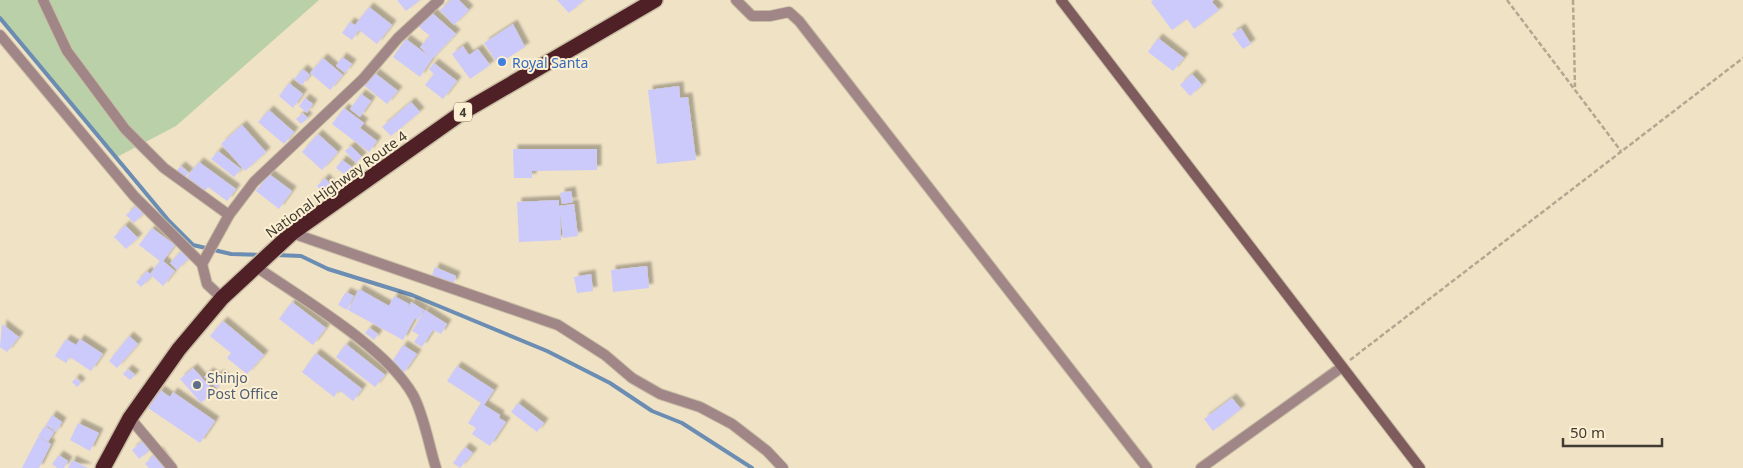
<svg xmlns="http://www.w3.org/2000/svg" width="1743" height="468" font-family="'Noto Sans',sans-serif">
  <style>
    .green { fill: #b9d0a9 }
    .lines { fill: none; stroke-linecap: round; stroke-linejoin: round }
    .stream { stroke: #6c8db3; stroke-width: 4 }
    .building { fill: #ccc9fb; filter: url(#shadow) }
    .street-casing { stroke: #c9bda4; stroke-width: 12 }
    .secondary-casing { stroke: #c9bda4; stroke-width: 12 }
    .highway-casing { stroke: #c9bda4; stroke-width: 18 }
    .path { stroke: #b2a891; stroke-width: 2.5; stroke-dasharray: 5 2.5; stroke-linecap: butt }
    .street { stroke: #a08687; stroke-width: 10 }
    .secondary { stroke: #7e5b5c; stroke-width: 10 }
    .highway { stroke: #4f2126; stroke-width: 15 }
    .shop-dot { fill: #3f7fe0; stroke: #fcefd2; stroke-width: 2 }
    .service-dot { fill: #5c6f8a; stroke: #fcefd2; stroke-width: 2 }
    .labels { text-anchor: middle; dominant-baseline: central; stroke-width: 4; stroke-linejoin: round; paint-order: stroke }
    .shield { fill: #fcefd2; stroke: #797261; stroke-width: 1 }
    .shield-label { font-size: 12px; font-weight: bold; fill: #413c31 }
    .shop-label { font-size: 14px; fill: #366cbe; stroke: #fcefd2; text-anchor: start }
    .street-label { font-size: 14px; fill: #413c31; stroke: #fcefd2 }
    .service-label { font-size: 14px; fill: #4e5e75; stroke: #fcefd2; text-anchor: start }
  </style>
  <defs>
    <filter id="shadow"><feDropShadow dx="4.5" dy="-4.5" stdDeviation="1" flood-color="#0004"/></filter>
  </defs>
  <rect width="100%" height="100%" fill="#efe2c5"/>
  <path class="green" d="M 0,0 L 319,0 L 176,126 L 117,157 L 0,20 Z"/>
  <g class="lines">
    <g class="stream">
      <path d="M 0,18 L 169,221 L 193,245 L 231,254 L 262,255"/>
      <path d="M 276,255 L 301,256 L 328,269 L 412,295 L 547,351 L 610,383 L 652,411 L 682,423 L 752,468"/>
    </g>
  </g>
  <g class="building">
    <path d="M 397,0 L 420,0 L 406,11 Z"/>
    <path d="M 451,0 L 459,0 L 469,10 L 454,25 L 440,10 Z"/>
    <path d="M 557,0 L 584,0 L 569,13 Z"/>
    <path d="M 1153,0 L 1214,0 L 1212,2 L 1219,10 L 1194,29 L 1187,19 L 1172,30 L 1151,2 Z"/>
    <path d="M 369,7 L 392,25 L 377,44 L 359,30 L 352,40 L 342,33 L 350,22 L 355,25 Z"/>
    <path d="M 430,11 L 456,34 L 432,59 L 420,77 L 393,57 L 406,39 L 429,56 L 420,47 L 430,36 L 418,26 Z"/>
    <path d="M 513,24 L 525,47 L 498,64 L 484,43 Z"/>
    <path d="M 1241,28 L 1251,44 L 1243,49 L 1232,34 Z"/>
    <path d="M 1158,38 L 1184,58 L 1173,71 L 1148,52 Z"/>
    <path d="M 463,46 L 469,55 L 478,49 L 490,65 L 470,79 L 452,54 Z"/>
    <path d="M 342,57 L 352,64 L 345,73 L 336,66 Z"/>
    <path d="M 323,58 L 343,75 L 330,90 L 310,73 Z"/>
    <path d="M 434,63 L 457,81 L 443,99 L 425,85 L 434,74 L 429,69 Z"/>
    <path d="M 303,69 L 310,75 L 302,85 L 294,79 Z"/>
    <path d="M 375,73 L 398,91 L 387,104 L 365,86 Z"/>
    <path d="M 1192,74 L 1202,85 L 1190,96 L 1180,85 Z"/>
    <path d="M 289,83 L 303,94 L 293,108 L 279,96 Z"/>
    <path d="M 679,86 L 680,98 L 688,97 L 696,160 L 657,164 L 648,90 Z"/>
    <path d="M 361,94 L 371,101 L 360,117 L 350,109 Z"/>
    <path d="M 305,98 L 313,104 L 307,113 L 299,106 Z"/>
    <path d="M 411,102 L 420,112 L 391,136 L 382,127 Z"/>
    <path d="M 344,108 L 364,123 L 360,128 L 377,141 L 369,152 L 332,124 Z"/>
    <path d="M 269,110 L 294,132 L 284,144 L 258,122 Z"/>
    <path d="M 303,113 L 308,118 L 301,124 L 296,119 Z"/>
    <path d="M 242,125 L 266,152 L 245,171 L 221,144 Z"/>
    <path d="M 318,134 L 338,152 L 322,170 L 302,152 Z"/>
    <path d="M 351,146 L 362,157 L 356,163 L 345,151 Z"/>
    <path d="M 513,149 L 597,149 L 597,170 L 532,171 L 532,178 L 514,178 Z"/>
    <path d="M 218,151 L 241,169 L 234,177 L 211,159 Z"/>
    <path d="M 342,160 L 352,167 L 345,175 L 336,168 Z"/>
    <path d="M 199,162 L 236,189 L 227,201 L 208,187 L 205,191 L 187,177 Z"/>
    <path d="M 181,166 L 189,173 L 184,178 L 176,171 Z"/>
    <path d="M 269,174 L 292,191 L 279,209 L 256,191 Z"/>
    <path d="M 325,178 L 330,184 L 322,192 L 317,186 Z"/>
    <path d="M 571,191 L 573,202 L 562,204 L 560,193 Z"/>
    <path d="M 559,200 L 559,206 L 574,204 L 578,236 L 563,238 L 560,212 L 561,240 L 519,242 L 517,202 Z"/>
    <path d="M 137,205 L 144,213 L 134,223 L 126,215 Z"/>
    <path d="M 125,225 L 138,238 L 126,249 L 114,237 Z"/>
    <path d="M 152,228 L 175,245 L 163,261 L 175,271 L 163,286 L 152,276 L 141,287 L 136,282 L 147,271 L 150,274 L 160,261 L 139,245 Z"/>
    <path d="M 182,250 L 189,258 L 177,270 L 170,263 Z"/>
    <path d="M 647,266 L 649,288 L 613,292 L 611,270 Z"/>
    <path d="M 435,267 L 456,276 L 453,284 L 432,275 Z"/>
    <path d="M 591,274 L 593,291 L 577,293 L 574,277 Z"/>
    <path d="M 359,289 L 389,306 L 394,296 L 409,304 L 407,310 L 411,302 L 424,310 L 418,320 L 415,318 L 403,340 L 348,310 Z"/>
    <path d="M 346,292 L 354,296 L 347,310 L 338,305 Z"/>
    <path d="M 292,302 L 326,328 L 313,345 L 279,319 Z"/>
    <path d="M 425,310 L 447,324 L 441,334 L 433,330 L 422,347 L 414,342 L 419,335 L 412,331 Z"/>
    <path d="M 223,321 L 264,355 L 247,374 L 227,358 L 231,353 L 210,336 Z"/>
    <path d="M 2,324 L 19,337 L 7,352 L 0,347 Z"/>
    <path d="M 369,328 L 378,334 L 374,340 L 365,333 Z"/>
    <path d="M 129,336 L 138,344 L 117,368 L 109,361 Z"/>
    <path d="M 66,339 L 76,345 L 80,339 L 103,354 L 91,371 L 70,357 L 66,363 L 55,356 Z"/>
    <path d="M 346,344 L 385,375 L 375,387 L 336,357 Z"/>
    <path d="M 403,345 L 417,354 L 403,374 L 390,365 Z"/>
    <path d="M 316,353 L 362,389 L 353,401 L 339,390 L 334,397 L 302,372 Z"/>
    <path d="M 457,366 L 494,390 L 484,405 L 500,415 L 499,418 L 506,422 L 490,446 L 472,434 L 476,428 L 468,423 L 481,403 L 447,381 Z"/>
    <path d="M 193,368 L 214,391 L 201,403 L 180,379 Z"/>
    <path d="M 128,369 L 135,375 L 130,380 L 123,374 Z"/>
    <path d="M 209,372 L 216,377 L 219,374 L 225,378 L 217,388 L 204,377 Z"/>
    <path d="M 76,378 L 81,383 L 77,387 L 72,382 Z"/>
    <path d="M 160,390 L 170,397 L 173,392 L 215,421 L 200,443 L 148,408 Z"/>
    <path d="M 1232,398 L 1241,409 L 1213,431 L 1204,419 Z"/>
    <path d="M 518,403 L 544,423 L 537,432 L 511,412 Z"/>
    <path d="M 52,415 L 62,422 L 56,432 L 46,425 Z"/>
    <path d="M 78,423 L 99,433 L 90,451 L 70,440 Z"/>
    <path d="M 45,426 L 54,432 L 48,442 L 38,436 Z"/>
    <path d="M 38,437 L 51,444 L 39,468 L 22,468 Z"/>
    <path d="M 145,439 L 152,448 L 139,459 L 132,450 Z"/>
    <path d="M 465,447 L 473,453 L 460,468 L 453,463 Z"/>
    <path d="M 158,451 L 170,468 L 149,468 L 145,464 Z"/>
    <path d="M 59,455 L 68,461 L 64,468 L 57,468 L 52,464 Z"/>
    <path d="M 72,460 L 88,468 L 68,468 Z"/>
  </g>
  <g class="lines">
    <defs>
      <g id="street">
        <path d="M 43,0 L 67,51 L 125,129 L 164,168 L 229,215"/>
        <path d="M 736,0 L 752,16 L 770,16 L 789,12 L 799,21 L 1147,468"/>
        <path d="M 0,35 L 134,196 L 202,264 L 207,284 L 222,298"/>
        <path d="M 292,233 L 558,325 L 605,355 L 632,378 L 660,394 L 700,407 L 732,424 L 767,451 L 783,468"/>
        <path d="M 202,264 L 229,215 L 254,182 L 363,79 L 398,38 L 439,0"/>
        <path d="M 255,266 C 301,298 386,347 413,395 C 424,415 429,446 436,468"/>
        <path d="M 130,418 L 172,468"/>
        <path d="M 1201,468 L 1342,367"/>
      </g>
      <path id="secondary" d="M 1061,0 L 1420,468"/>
      <path id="highway" d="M 103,468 L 130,418 L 179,349 L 222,298 L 292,233 L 463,112 L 655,0"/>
    </defs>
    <use href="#street" class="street-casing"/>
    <use href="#secondary" class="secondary-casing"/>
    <use href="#highway" class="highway-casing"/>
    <g class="path">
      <path d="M 1507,0 L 1621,151"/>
      <path d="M 1573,0 L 1575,87"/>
      <path d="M 1350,360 L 1743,58"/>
    </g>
    <use href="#street" class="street"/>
    <use href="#secondary" class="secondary"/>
    <use href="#highway" class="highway"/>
  </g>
  <circle class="shop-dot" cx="502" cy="62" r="5"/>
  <circle class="service-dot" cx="197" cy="385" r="5"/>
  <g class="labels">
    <rect class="shield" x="454" y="102.5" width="18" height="19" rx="4"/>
    <g class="shield-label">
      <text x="463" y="112">4</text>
    </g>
    <g class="shop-label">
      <text x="512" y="62">Royal Santa</text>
    </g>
    <g class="street-label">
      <text transform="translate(336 184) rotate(-36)">National Highway Route 4</text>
    </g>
    <g class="service-label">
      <text x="207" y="377">Shinjo<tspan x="207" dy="16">Post Office</tspan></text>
    </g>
  </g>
  <path d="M1563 438v8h99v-8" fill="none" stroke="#413c31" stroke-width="2.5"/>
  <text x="1570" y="438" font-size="15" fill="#413c31" stroke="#fcefd2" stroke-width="4" paint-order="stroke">50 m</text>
</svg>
